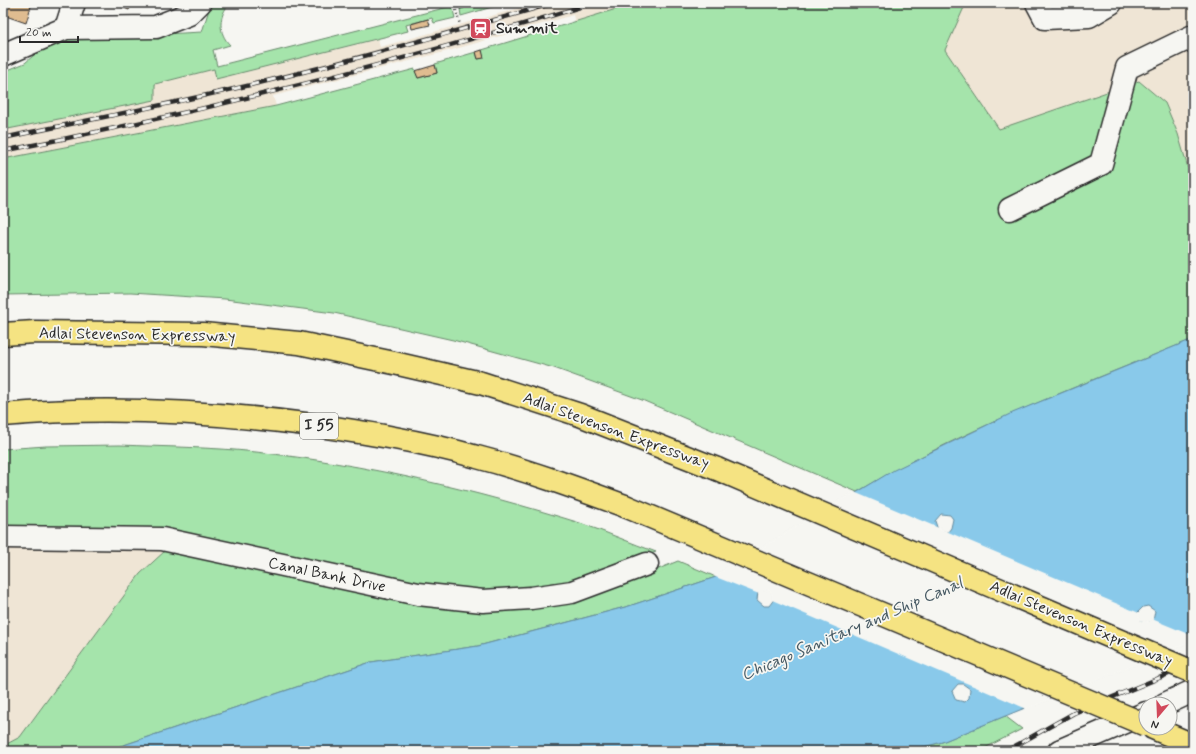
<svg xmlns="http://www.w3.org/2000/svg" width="1196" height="754" font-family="Mynerve,sans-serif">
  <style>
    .built { fill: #efe5d5 }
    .green { fill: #a5e4ab; stroke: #68886b }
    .water { fill: #89c9ea; stroke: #638a9e; fill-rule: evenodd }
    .pier { fill: #f6f6f2 }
    .building { fill: #dfbc90; stroke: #2b2b2b }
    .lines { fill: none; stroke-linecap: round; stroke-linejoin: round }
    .minor-casing { stroke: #2b2b2b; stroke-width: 25 }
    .highway-casing { stroke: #2b2b2b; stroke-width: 25 }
    .path { stroke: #2b2b2b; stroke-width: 2.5; stroke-dasharray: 1 3; stroke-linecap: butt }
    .minor { stroke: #f6f6f2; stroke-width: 22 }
    .highway { stroke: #f5e382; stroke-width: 22 }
    .rail-casing { stroke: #2b2b2b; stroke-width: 4.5 }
    .rail { stroke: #f6f6f2; stroke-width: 3; stroke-dasharray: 9; stroke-linecap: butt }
    .highway-bridge-casing { stroke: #2b2b2b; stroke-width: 25; stroke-linecap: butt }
    .highway-bridge { stroke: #f5e382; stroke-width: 22 }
    .labels { text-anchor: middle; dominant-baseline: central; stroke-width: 3.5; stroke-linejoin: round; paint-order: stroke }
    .shield { fill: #f6f6f2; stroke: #686867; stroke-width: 1 }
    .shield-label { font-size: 15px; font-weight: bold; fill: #2b2b2b }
    .poi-label { font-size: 16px; font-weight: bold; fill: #2b2b2b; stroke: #f6f6f2; text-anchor: start }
    .street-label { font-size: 16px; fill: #2b2b2b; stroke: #f6f6f2 }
    .water-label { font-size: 17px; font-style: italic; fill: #475a64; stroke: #f6f6f2 }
  </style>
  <rect width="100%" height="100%" fill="#f6f6f2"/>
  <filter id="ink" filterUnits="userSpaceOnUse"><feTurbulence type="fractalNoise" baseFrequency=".025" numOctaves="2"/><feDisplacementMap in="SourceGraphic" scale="8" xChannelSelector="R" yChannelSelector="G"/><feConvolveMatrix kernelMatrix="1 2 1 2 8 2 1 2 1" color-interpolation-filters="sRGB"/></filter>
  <g filter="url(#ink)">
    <g class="built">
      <path d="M 537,3 L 636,3 L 575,23 L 573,15 L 452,50 L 273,96 L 276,106 L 3,159 L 3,130 L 154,100 L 155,84 L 215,69 L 217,79 L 378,39 L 380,47 Z"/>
      <path d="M 966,3 L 1193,3 L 1193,166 L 1188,168 L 1178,134 L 1165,103 L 1139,81 L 999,130 L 945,50 Z"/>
      <path d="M 3,544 L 166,550 L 140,574 L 20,737 L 3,746 Z"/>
    </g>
    <g class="green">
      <path d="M 211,3 L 230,3 C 218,16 218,33 230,45 L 213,50 L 217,66 L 452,6 L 455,18 L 434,23 L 432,18 L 406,25 L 408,31 L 216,79 L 214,69 L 155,84 L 155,100 L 3,130 L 3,72 L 25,63 L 51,40 L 202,32 Z"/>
      <path d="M 462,3 L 506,3 L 461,16 L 460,9 L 464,8 Z"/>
      <path d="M 636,3 L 966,3 L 945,50 L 999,129 L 1139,81 L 1165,103 L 1178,134 L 1188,168 L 1193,166 L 1193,339 C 1079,386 963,429 857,492 L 642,400 L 554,368 L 453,340 L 334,313 L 225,299 L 130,293 L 3,295 L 3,159 L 276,106 L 415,69 L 418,78 L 437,73 L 435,64 L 476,52 L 478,59 L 483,58 L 482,50 Z"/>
      <path d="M 120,445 C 165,447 211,447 256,452 C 366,464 474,490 580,523 C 606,532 631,543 656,552 L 568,585 L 522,592 L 418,588 L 188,535 L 3,529 L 3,449 L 46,446 Z"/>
      <path d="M 166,550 L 451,605 L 634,579 L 678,561 L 716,577 L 629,606 L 478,646 L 371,662 L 106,751 L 3,751 L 3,746 L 20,737 L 140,574 Z"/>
      <path d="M 1005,716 L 1022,729 L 979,751 L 909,751 L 942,742 Z"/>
    </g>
    <path class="water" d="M 1193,339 L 1193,639 L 942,742 L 909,751 L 106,751 L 371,662 L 478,646 L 629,606 L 716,577 L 894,470 L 1010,414 ZM 941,514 L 950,515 L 953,519 L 951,528 L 948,532 L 938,530 L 935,521 ZM 767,587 L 774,593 L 775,598 L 769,606 L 764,606 L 757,600 L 758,591 ZM 1148,606 L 1155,611 L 1153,621 L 1145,624 L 1137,618 L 1137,613 L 1143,607 ZM 958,684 L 963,684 L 970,689 L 969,698 L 965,702 L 956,700 L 952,691 Z"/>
    <path class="pier" d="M 854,492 L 1139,613 L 1141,621 L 1149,622 L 1152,619 L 1193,636 L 1193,641 L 1027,709 L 772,600 L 772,594 L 770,591 L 763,590 L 759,594 L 713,576 Z"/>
    <g class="building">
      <path d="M 3,3 L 32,3 L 26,23 L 3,15 Z"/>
      <path d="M 112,3 L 132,3 L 129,10 Z"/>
      <path d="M 462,3 L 464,8 L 460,9 L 458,4 Z"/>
      <path d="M 428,19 L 430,25 L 412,29 L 411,24 Z"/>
      <path d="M 482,50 L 484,58 L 478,59 L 476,52 Z"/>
      <path d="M 435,65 L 437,73 L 418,78 L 415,71 Z"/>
    </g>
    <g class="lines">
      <defs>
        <g id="minor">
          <path d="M 1037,3 L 1045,18 L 1089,16 L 1111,3"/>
          <path d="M 66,28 L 74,3"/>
          <path d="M 3,55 L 66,28 L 156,27 L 189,14 L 200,3"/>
          <path d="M 1010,209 L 1101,164 L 1127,68 L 1193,36"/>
          <path d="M 3,537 L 162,539 L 418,594 L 483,601 L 531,598 L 572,592 L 647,564"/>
          <path d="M 1165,704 L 1193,691"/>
          <path d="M 1059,751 L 1146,713"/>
        </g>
        <g id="highway">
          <path d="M 3,334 L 35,332 L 203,334 L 299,343 L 394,363 L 481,383 L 580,415 L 717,469"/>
          <path d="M 3,415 C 104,406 204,411 305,424 C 363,432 421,441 477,457 C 527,470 576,488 625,506"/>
          <path d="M 1153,728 L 1193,745"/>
        </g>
      </defs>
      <use href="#minor" class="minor-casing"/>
      <use href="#highway" class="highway-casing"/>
      <path class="path" d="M 456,10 L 460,25"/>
      <use href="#minor" class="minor"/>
      <use href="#highway" class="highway"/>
      <defs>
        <g id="rail">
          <path d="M 3,138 C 93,119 182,102 271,80 C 366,57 460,30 554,3"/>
          <path d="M 3,151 C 202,112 399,63 593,3"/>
          <path d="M 1006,751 L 1074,713 L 1193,664"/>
        </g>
      </defs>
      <use href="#rail" class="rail-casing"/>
      <use href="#rail" class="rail"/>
      <defs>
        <g id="highway-bridge">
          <path d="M 717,469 L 1193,672"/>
          <path d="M 625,506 L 1146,725"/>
        </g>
      </defs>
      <use href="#highway-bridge" class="highway-bridge-casing"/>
      <use href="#highway-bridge" class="highway-bridge"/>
    </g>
  </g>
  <defs>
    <symbol id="station-square" viewBox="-11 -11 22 22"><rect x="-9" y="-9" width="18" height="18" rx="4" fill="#d1495b" stroke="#f6f6f2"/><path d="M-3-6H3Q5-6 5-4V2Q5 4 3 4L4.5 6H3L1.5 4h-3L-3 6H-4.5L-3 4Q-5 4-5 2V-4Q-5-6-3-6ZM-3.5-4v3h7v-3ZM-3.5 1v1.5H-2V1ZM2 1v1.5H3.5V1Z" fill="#fff"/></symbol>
  </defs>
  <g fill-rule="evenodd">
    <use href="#station-square" x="468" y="16" width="25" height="25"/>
  </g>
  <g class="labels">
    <rect class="shield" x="300" y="413" width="38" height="26" rx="3"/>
    <g class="shield-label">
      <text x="319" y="426">I 55</text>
    </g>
    <g class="poi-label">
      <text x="496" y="28">Summit</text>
    </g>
    <g class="street-label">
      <text transform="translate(137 335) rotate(1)">Adlai Stevenson Expressway</text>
      <text transform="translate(616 431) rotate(20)">Adlai Stevenson Expressway</text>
      <text transform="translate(327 575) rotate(12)">Canal Bank Drive</text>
      <text transform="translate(1081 624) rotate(23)">Adlai Stevenson Expressway</text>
    </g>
    <g class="water-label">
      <text transform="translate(852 629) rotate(-23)">Chicago Sanitary and Ship Canal</text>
    </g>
  </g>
  <rect width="1196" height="754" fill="none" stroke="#f6f6f2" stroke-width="16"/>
  <rect x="8" y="8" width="1180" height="738" fill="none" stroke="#2b2b2b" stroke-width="1.5" filter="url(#ink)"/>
  <g transform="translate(1158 716) rotate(199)"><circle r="19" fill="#f6f6f2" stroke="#a5a5a2"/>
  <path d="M0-3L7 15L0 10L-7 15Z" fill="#d1495b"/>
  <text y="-6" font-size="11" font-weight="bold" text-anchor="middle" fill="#2b2b2b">N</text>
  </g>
  <path d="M20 36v6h58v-6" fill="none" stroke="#2b2b2b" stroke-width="2"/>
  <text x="26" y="36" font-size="12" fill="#2b2b2b" stroke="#f6f6f2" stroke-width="3" paint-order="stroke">20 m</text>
</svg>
